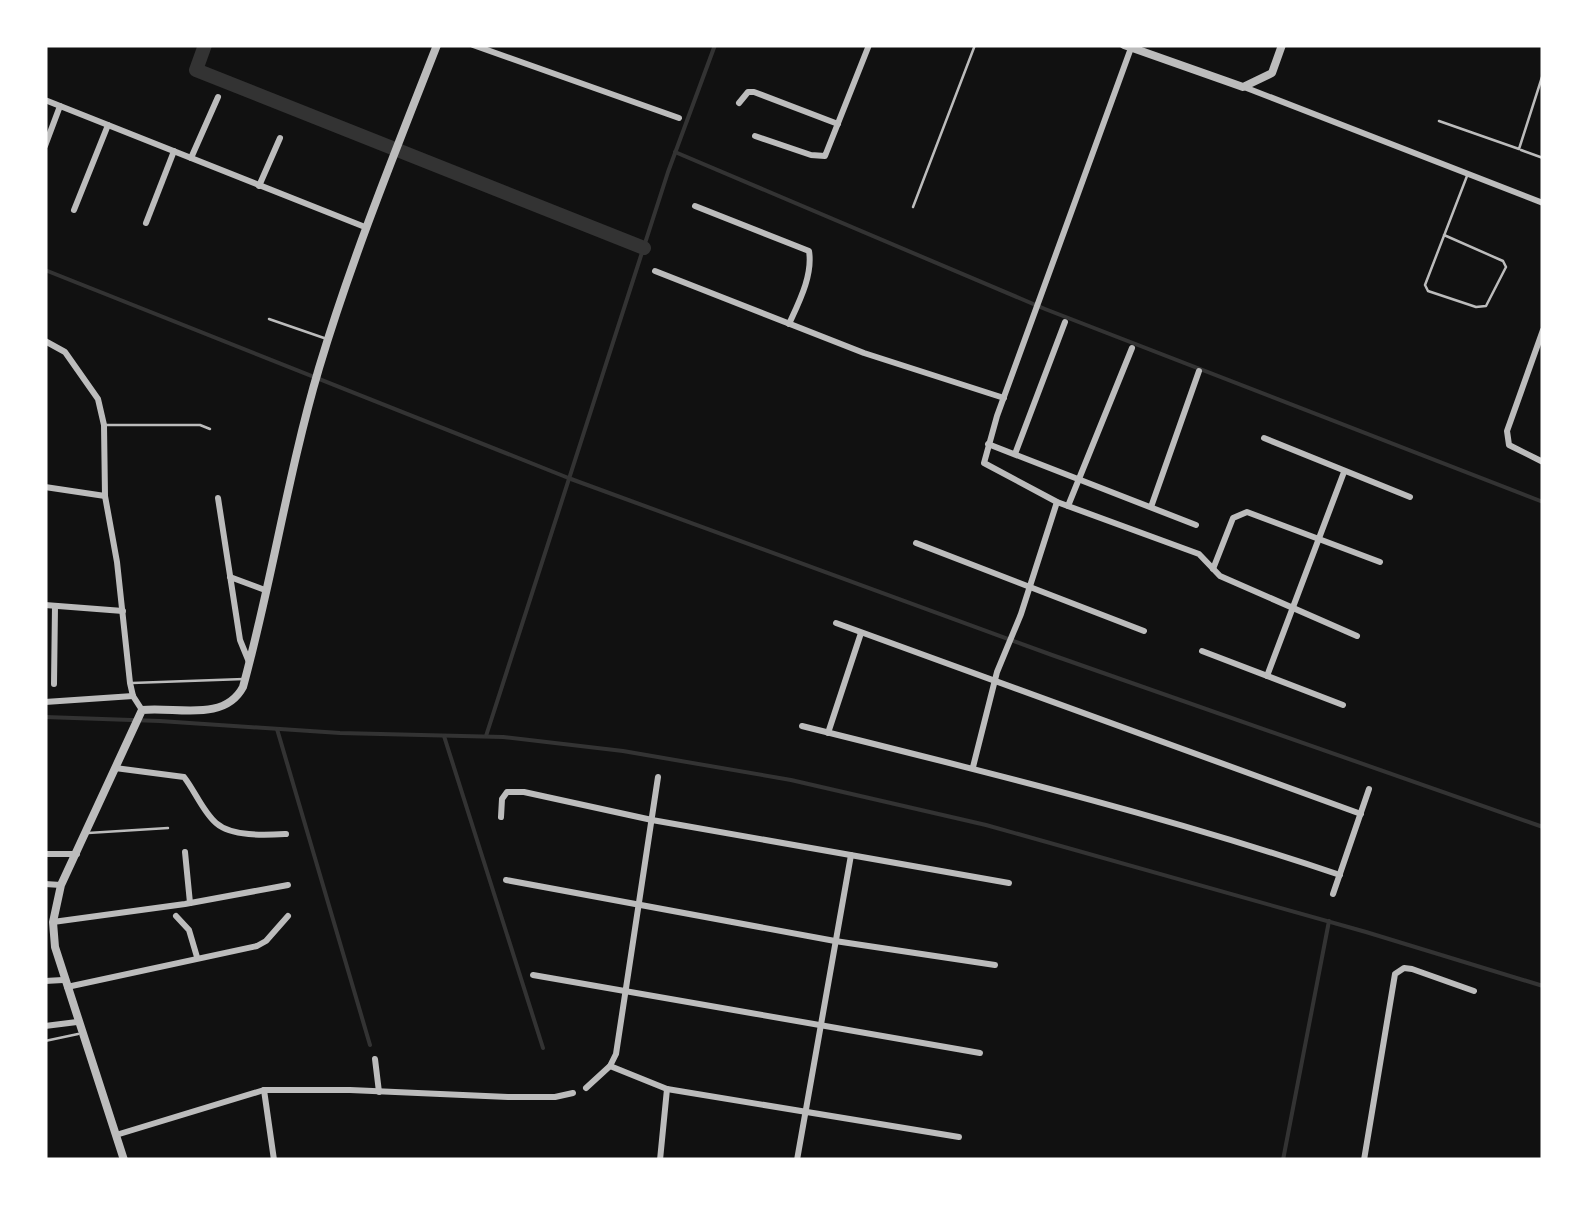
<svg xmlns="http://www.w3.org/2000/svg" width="1588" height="1205" font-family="'PT Serif',serif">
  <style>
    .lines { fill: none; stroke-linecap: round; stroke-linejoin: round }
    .stream { stroke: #333; stroke-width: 4 }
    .canal { stroke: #333; stroke-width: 14 }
    .service { stroke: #bcbcbc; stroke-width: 2.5 }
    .minor { stroke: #bcbcbc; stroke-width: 6 }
    .tertiary { stroke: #bcbcbc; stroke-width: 8 }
  </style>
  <rect width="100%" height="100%" fill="#111"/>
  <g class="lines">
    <g class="stream">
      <path d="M 675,152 L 1045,309 L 1543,502"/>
      <path d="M 45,270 L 571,479 L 1052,655 L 1543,827"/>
      <path d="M 45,717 L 160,721 L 340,733 L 503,737 L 623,751 L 791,780 L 986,825 L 1366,932 L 1543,986"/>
      <path d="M 277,729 L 370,1045"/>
      <path d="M 444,736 L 543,1048"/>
      <path d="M 486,736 L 668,172 L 715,45"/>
      <path d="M 1283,1160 L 1329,921"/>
    </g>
    <path class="canal" d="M 205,45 L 196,70 L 644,248"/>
    <g class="service">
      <path d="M 1439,121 L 1519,149 L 1543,74"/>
      <path d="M 1521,150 L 1543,158"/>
      <path d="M 913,207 L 975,45"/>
      <path d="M 1444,235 L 1503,261 L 1506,267 L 1486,306 L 1476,307 L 1428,291 L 1425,285 L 1467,176"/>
      <path d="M 269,319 L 324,338"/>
      <path d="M 105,425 L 200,425 L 210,429"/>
      <path d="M 132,683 L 244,679"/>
      <path d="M 88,833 L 168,828"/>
      <path d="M 45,1041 L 78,1034"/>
    </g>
    <g class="minor">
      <path d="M 473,45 L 679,118"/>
      <path d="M 1131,48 L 997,416 L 984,463 L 1057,502 L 1199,554 L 1220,576 L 1357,636"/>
      <path d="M 1244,87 L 1543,203"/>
      <path d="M 45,100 L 365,227"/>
      <path d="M 739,103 L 748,92 L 754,92 L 838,124"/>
      <path d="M 755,136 L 811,155 L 825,156 L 869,45"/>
      <path d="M 45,146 L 60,106"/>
      <path d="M 191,158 L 218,97"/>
      <path d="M 259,186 L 280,138"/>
      <path d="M 695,206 L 809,251 C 813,275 799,302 789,324"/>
      <path d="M 74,210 L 108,125"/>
      <path d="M 146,223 L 174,151"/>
      <path d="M 655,271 L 864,353 L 1004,398"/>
      <path d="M 1543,330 L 1507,431 L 1509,445 L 1543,462"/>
      <path d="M 45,341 L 65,352 L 98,399 L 104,425 L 105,496 L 117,562 L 130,683 L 133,696 L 142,710"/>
      <path d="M 1264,438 L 1410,497"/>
      <path d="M 988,444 L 1196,525"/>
      <path d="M 1015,454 L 1065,322"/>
      <path d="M 45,487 L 105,496"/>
      <path d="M 218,498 L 240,640 L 249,662"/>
      <path d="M 1068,506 L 1132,348"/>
      <path d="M 1151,507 L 1199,371"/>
      <path d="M 916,543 L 1144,631"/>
      <path d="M 1213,569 L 1233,518 L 1247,512 L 1380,562"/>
      <path d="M 230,577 L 265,590"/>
      <path d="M 45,605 L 123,611"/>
      <path d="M 836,623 L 1361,814"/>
      <path d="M 1202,651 L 1343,705"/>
      <path d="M 1267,676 L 1344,472"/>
      <path d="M 54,684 L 55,606"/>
      <path d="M 45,702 L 133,696"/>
      <path d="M 802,726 C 982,771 1163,815 1340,875"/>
      <path d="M 828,733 L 861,633"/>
      <path d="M 973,767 L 997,672 L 1021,614 L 1057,502"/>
      <path d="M 115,768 L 184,777 C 195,791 203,812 216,823 C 232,837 266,835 286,834"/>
      <path d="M 501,817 L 502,799 L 507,792 L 524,792 L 652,820 L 1009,883"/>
      <path d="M 185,852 L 190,903"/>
      <path d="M 45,854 L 77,854"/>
      <path d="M 506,880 L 835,941 L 995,965"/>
      <path d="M 45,884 L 61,885"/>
      <path d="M 1333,894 L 1369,789"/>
      <path d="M 176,916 L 189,930 L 197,957"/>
      <path d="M 53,922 L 185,904 L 288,885"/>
      <path d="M 533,975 L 980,1053"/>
      <path d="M 45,981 L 63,980"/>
      <path d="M 67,987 L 257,946 L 266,941 L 288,916"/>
      <path d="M 45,1026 L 77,1022"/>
      <path d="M 375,1059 L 379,1092"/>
      <path d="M 610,1066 L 667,1089 L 959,1137"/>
      <path d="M 586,1088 L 610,1066 L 616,1054 L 658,777"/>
      <path d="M 264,1090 L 274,1160"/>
      <path d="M 116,1135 L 264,1090 L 350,1090 L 508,1097 L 555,1097 L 573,1093"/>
      <path d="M 660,1160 L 667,1089"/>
      <path d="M 797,1160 L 851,855"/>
      <path d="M 1364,1160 L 1395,974 L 1404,968 L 1412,969 L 1474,991"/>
    </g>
    <g class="tertiary">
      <path d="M 1124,45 L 1243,87 L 1272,73 L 1282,45"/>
      <path d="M 124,1160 L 55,947 L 53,922 L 61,885 L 142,710 C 175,706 224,723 243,687 C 272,581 288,473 319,368 C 352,258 395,152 437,45"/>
    </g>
  </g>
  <rect width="1588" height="1205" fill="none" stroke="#ffffff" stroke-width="95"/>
</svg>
